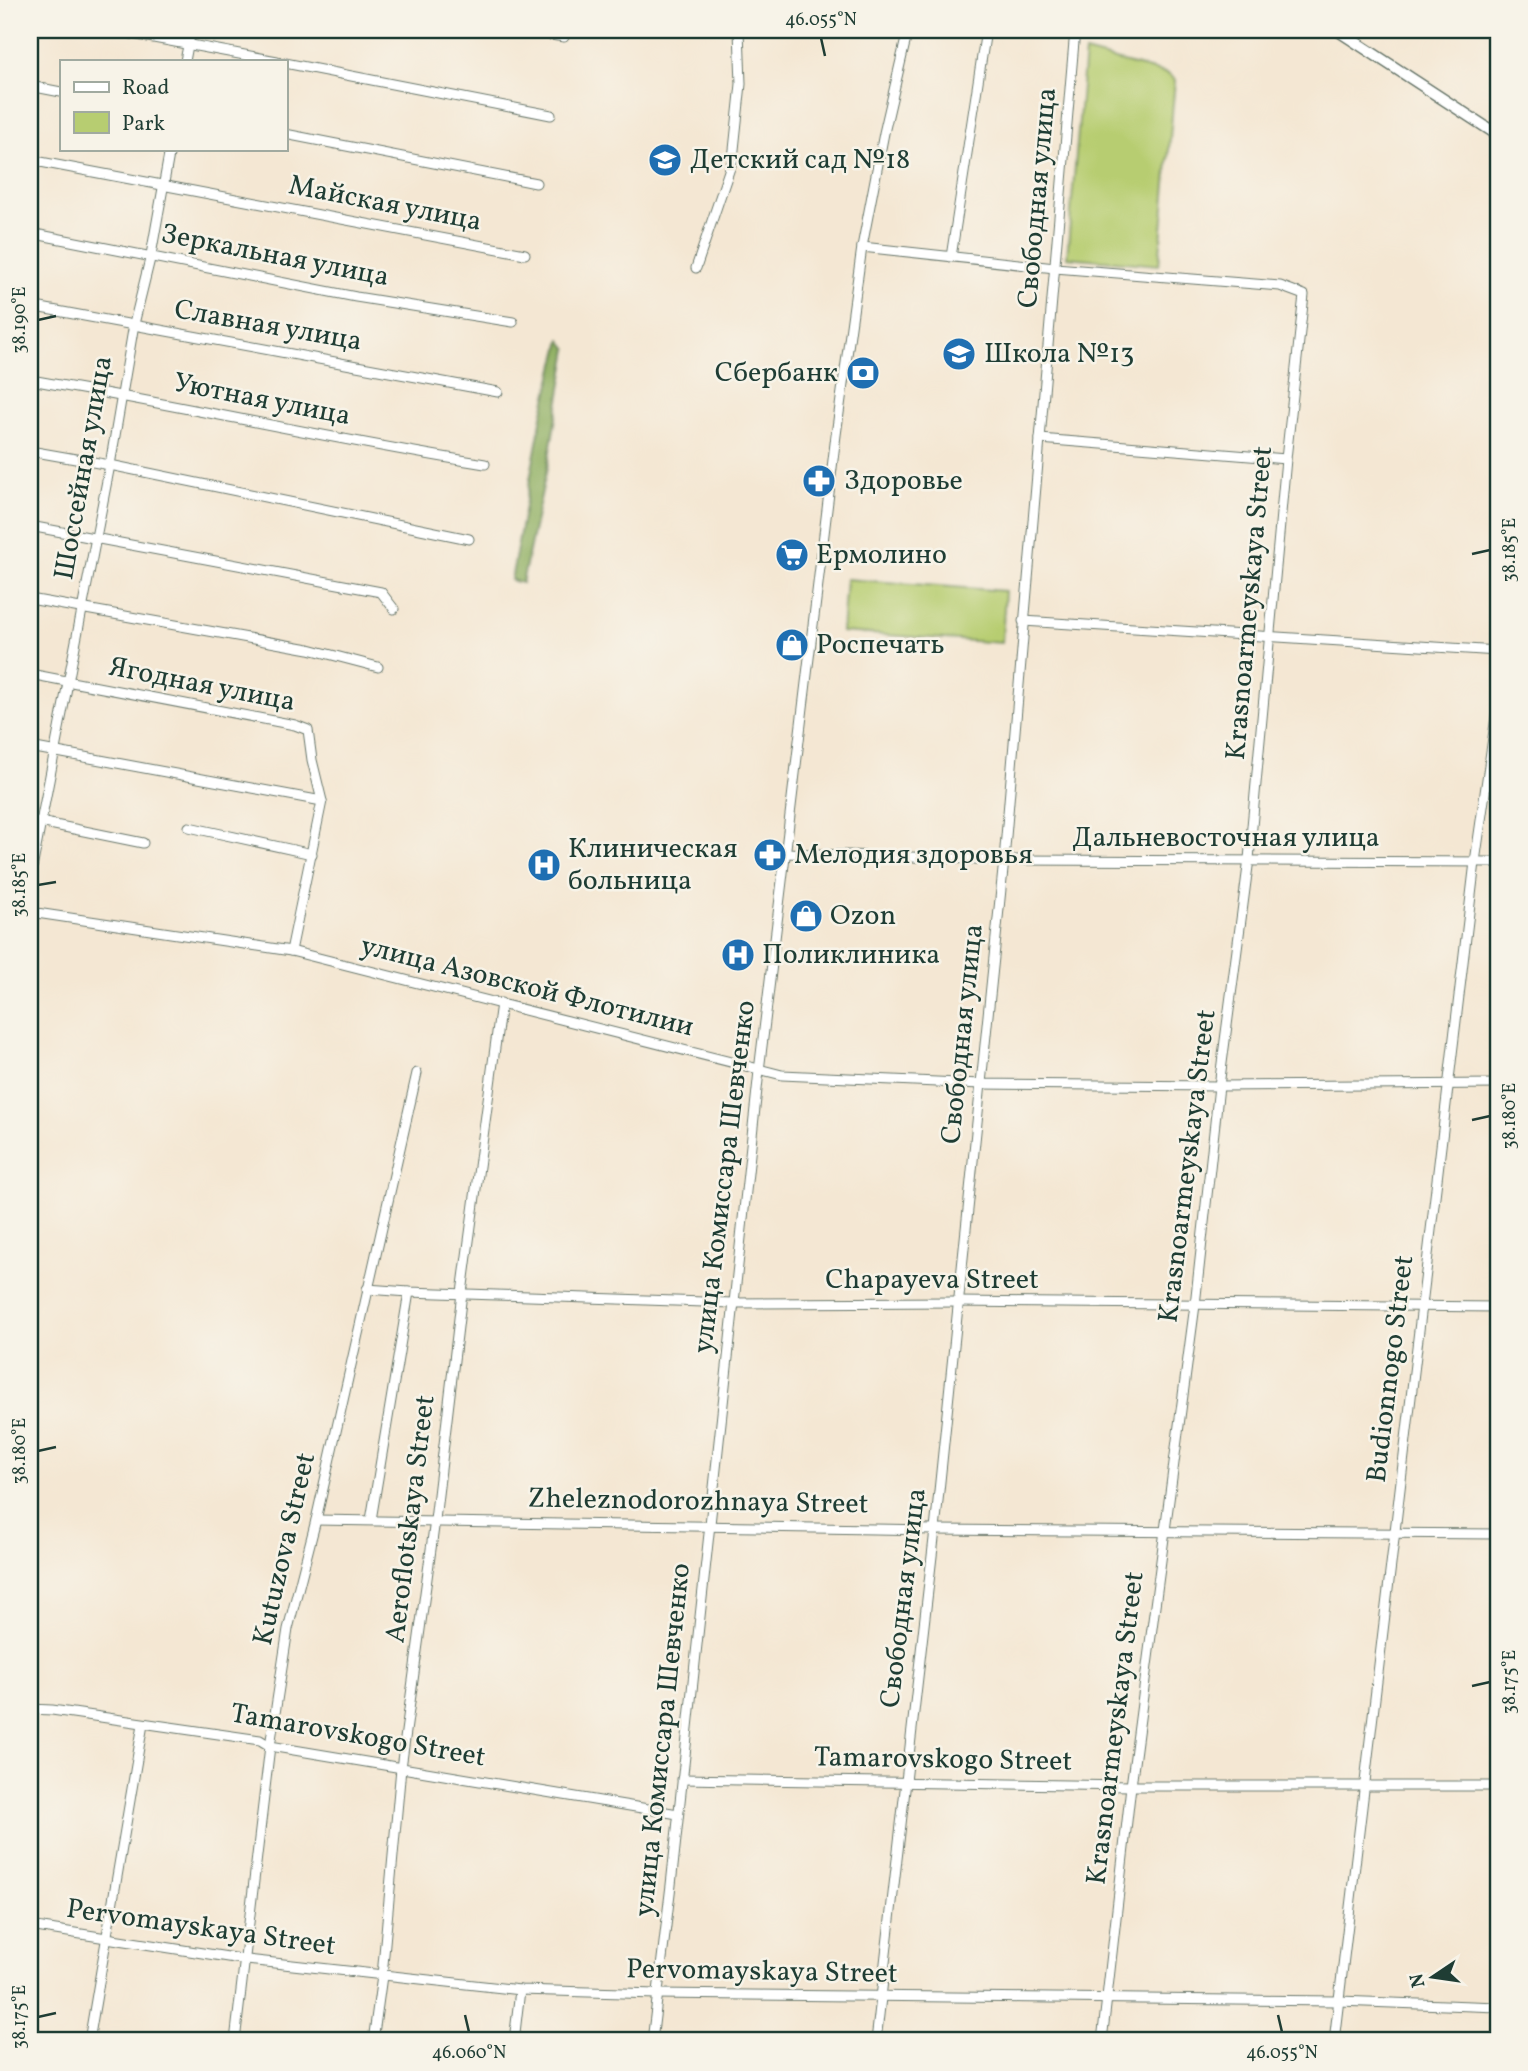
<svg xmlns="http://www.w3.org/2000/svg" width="1528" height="2071" font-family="Vollkorn,serif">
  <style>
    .green { fill: #b7cd71; stroke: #6b8552; stroke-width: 2 }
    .forest { fill: #91b063; stroke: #58764c; stroke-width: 2 }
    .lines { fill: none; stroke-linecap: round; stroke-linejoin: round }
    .minor-casing { stroke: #6a786c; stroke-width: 11 }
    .tertiary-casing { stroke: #6a786c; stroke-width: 13 }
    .minor { stroke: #fff; stroke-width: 9 }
    .tertiary { stroke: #fff; stroke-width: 10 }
    .ticks { fill: none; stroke: #1f3d34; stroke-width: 2.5 }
    .labels { text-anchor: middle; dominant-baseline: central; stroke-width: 5; stroke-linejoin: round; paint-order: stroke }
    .poi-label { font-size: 28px; fill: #1f3d34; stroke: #f7f3e8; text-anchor: start }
    .street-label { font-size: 28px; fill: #1f3d34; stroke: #f7f3e8 }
    .neatline { fill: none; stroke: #1f3d34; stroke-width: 2.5 }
    .ticks-label { font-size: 18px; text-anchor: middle; fill: #1f3d34 }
  </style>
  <rect width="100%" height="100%" fill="#f7f3e8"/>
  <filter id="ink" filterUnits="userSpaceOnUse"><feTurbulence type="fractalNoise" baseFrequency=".0143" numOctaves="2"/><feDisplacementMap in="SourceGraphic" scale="14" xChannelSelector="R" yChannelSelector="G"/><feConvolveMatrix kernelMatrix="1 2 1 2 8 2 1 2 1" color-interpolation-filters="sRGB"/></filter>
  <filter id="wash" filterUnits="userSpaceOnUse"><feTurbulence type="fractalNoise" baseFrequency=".00686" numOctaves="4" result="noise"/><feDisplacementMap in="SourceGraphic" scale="28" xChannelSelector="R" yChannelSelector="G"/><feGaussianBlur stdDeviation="1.57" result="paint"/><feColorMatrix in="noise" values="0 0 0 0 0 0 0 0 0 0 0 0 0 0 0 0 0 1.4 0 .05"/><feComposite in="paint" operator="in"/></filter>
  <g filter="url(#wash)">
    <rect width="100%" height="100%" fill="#f4e7d3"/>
    <g class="green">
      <path d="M 1085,52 L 1168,74 L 1175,80 L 1159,265 L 1067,257 Z"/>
      <path d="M 846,579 L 1005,591 L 1002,643 L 842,632 Z"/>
    </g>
    <path class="forest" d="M 561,340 L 568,349 L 547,468 L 522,583 L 511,580 L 542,416 Z"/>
  </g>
  <g filter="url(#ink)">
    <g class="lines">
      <defs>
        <g id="minor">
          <path d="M 111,30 L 277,61"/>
          <path d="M 519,30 L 564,37"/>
          <path d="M 185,61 L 191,30"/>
          <path d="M 285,63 L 551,115"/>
          <path d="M 30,86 L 61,92"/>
          <path d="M 285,134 L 536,183"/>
          <path d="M 30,160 L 525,254"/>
          <path d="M 30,233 L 356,297 L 513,322"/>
          <path d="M 862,247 L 1055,268 L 1280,286 L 1304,295 L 1286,459 L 1249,859 L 1219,1086 L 1195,1305 L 1131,1786 L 1102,2041"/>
          <path d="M 951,257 L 986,30"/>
          <path d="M 696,268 L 733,159 L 741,84 L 739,30"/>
          <path d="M 30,306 L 498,392"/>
          <path d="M 30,380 C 182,405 332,440 485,464"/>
          <path d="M 1040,439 L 1286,459"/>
          <path d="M 30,451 L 110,465 L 469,539"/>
          <path d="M 30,526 L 381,592 L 394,609"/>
          <path d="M 30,599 L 309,649 L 378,667"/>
          <path d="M 1023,621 L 1498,651"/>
          <path d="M 30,674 L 295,725 L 308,730 L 312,760 L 322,801 L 291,951"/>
          <path d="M 30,747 L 322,801"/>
          <path d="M 30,820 L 143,843"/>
          <path d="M 189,827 L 312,854"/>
          <path d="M 785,853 L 1004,860 L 1498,862"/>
          <path d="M 30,879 L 110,465 L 134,324 L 151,255 L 170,149"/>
          <path d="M 30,912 L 291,951 L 782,1075 L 981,1084 L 1219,1086 L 1498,1084"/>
          <path d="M 367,1289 L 409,1292 L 733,1303 L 958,1302 L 1498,1307"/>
          <path d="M 316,1520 L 935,1530 L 1498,1534"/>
          <path d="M 371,1520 L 409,1292"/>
          <path d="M 30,1709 L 52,1710 L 260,1740 L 270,1746 L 678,1814"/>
          <path d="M 682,1779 L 1131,1786 L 1498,1786"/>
          <path d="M 30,1926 L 247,1960 L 520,1990 L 657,1994 L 1339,2001 L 1498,2007"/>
          <path d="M 89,2041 L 143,1724"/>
          <path d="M 235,2041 L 270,1746 L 288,1629 L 316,1520 L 417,1073"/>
          <path d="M 373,2041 L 382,1976 L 401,1768 L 435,1520 L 462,1293 L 501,1003"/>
          <path d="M 514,2041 L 520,1990"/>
          <path d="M 652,2041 L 671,1885 L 759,1071 L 836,435 L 862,247 L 884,133 L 908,30"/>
          <path d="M 876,2041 L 935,1530 L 1004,860 L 1075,30"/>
          <path d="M 1334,2041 L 1475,862 L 1498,703"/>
        </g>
        <path id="tertiary" d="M 1337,30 L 1498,135"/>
      </defs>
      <use href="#minor" class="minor-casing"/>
      <use href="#tertiary" class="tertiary-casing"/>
      <use href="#minor" class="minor"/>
      <use href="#tertiary" class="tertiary"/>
    </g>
  </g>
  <path class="ticks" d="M 821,38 L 825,56M 38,320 L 56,316M 1472,554 L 1490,550M 38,885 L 56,882M 1472,1120 L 1490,1116M 38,1451 L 56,1447M 1472,1686 L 1490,1682M 465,2015 L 469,2032M 1278,2015 L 1282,2032M 38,2017 L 56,2013"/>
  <defs>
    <symbol id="school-disc" viewBox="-11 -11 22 22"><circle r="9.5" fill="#1f6fb2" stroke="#f7f3e8"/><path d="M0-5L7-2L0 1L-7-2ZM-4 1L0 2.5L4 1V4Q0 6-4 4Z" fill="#fff"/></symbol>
    <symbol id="bank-disc" viewBox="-11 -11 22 22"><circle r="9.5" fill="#1f6fb2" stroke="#f7f3e8"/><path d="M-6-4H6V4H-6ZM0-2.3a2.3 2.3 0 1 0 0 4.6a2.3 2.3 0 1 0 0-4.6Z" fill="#fff"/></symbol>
    <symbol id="pharmacy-disc" viewBox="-11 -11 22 22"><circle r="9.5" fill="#1f6fb2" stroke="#f7f3e8"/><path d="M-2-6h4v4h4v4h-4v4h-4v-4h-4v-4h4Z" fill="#fff"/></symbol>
    <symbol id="supermarket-disc" viewBox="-11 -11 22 22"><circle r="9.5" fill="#1f6fb2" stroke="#f7f3e8"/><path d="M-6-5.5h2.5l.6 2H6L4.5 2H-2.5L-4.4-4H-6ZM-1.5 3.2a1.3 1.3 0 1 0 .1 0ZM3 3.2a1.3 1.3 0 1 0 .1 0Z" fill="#fff"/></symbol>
    <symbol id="shop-disc" viewBox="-11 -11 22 22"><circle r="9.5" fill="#1f6fb2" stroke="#f7f3e8"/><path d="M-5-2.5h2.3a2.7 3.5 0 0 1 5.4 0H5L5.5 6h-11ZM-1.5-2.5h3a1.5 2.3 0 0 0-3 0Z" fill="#fff"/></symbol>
    <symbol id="hospital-disc" viewBox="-11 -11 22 22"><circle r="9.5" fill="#1f6fb2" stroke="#f7f3e8"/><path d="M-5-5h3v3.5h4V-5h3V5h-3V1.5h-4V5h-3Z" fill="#fff"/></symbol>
  </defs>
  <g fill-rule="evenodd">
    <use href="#school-disc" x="646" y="141" width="38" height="38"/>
    <use href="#school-disc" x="940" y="335" width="38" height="38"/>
    <use href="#bank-disc" x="844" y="354" width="38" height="38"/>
    <use href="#pharmacy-disc" x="800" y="462" width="38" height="38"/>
    <use href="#supermarket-disc" x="773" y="536" width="38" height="38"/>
    <use href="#shop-disc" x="773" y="626" width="38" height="38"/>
    <use href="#pharmacy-disc" x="751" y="836" width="38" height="38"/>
    <use href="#hospital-disc" x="525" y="846" width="38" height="38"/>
    <use href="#shop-disc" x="787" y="897" width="38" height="38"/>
    <use href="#hospital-disc" x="719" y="936" width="38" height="38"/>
  </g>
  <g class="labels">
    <g class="poi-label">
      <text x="690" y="160">Детский сад №18</text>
      <text x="984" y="354">Школа №13</text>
      <text x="838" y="373" text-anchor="end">Сбербанк</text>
      <text x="844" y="481">Здоровье</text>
      <text x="816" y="555">Ермолино</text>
      <text x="816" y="645">Роспечать</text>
      <text x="568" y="849">Клиническая<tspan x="568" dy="32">больница</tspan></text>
      <text x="794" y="855">Мелодия здоровья</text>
      <text x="830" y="916">Ozon</text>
      <text x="762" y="955">Поликлиника</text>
    </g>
    <g class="street-label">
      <text transform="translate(1038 198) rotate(-85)">Свободная улица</text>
      <text transform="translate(385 204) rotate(11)">Майская улица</text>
      <text transform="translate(275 256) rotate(11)">Зеркальная улица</text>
      <text transform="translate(268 326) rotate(10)">Славная улица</text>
      <text transform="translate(262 400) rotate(11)">Уютная улица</text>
      <text transform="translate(84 468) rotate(-80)">Шоссейная улица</text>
      <text transform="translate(1250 603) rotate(-85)">Krasnoarmeyskaya Street</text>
      <text transform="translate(202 685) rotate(11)">Ягодная улица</text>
      <text x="1226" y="838">Дальневосточная улица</text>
      <text transform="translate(527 987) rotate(14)">улица Азовской Флотилии</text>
      <text transform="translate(963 1034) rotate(-84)">Свободная улица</text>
      <text transform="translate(1188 1166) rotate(-83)">Krasnoarmeyskaya Street</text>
      <text transform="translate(725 1177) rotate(-83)">улица Комиссара Шевченко</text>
      <text x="932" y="1280">Chapayeva Street</text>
      <text transform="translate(1391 1369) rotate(-83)">Budionnogo Street</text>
      <text transform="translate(698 1502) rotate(1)">Zheleznodorozhnaya Street</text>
      <text transform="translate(411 1519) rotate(-83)">Aeroflotskaya Street</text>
      <text transform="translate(285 1549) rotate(-77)">Kutuzova Street</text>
      <text transform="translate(904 1598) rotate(-83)">Свободная улица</text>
      <text transform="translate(1116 1728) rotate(-83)">Krasnoarmeyskaya Street</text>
      <text transform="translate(358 1736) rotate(10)">Tamarovskogo Street</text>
      <text transform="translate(663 1740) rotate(-84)">улица Комиссара Шевченко</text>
      <text transform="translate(943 1760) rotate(1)">Tamarovskogo Street</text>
      <text transform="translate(201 1928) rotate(8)">Pervomayskaya Street</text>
      <text transform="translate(762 1972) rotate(1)">Pervomayskaya Street</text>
    </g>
  </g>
  <rect width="1528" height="2071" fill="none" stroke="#f7f3e8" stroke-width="77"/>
  <rect x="60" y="60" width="228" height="91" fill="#f7f3e8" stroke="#a1aaa0" stroke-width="2"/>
  <rect x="74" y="82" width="35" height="10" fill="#ffffff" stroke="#a1aaa0" stroke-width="2"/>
  <text x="122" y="94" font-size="21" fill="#1f3d34">Road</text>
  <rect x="74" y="112" width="35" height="21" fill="#b7cd71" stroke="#a1aaa0" stroke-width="2"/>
  <text x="122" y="130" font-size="21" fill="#1f3d34">Park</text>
  <g transform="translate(1433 1977) rotate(257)" stroke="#f7f3e8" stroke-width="5" paint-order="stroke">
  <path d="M0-5L12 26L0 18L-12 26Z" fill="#1f3d34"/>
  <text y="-10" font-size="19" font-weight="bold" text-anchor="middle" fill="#1f3d34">N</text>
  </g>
  <rect x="38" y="38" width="1452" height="1994" class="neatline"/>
  <g class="ticks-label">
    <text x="821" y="25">46.055°N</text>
    <text transform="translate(19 320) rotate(-90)" y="6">38.190°E</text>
    <text transform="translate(1509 550) rotate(-90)" y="6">38.185°E</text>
    <text transform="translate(19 885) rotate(-90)" y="6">38.185°E</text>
    <text transform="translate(1509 1116) rotate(-90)" y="6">38.180°E</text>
    <text transform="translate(19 1451) rotate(-90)" y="6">38.180°E</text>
    <text transform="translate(1509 1682) rotate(-90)" y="6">38.175°E</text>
    <text transform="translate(19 2017) rotate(-90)" y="6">38.175°E</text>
    <text x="469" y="2058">46.060°N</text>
    <text x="1282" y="2058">46.055°N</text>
  </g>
</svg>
